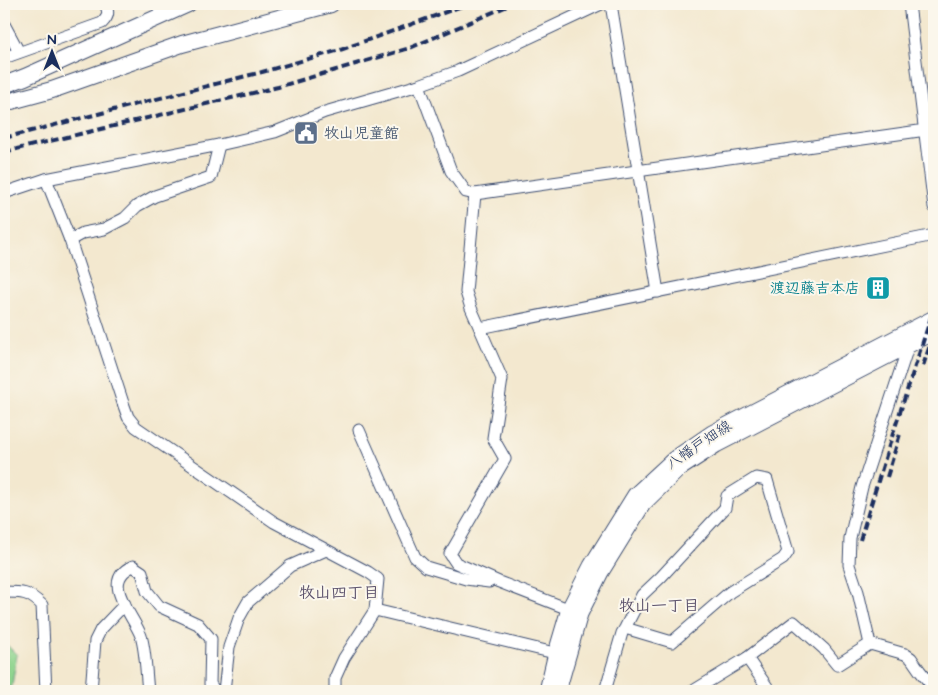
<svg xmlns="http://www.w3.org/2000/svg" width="938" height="695" font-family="'Architects Daughter','Klee One',sans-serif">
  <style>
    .green { fill: #8fd48e; stroke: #558276 }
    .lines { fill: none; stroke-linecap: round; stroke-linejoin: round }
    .minor-casing { stroke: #3b4b6f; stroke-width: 13 }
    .major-casing { stroke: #3b4b6f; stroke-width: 17 }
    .highway-casing { stroke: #3b4b6f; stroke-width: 18 }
    .minor { stroke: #fff; stroke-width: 11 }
    .major { stroke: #fff; stroke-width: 15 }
    .highway { stroke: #fff; stroke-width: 16 }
    .rail { stroke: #1b2f5e; stroke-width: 4; stroke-dasharray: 8 4; stroke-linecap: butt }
    .labels { text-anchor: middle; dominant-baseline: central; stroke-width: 4; stroke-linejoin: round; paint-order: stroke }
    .service-label { font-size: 15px; font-weight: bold; fill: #4e5e75; stroke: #fbf7ec; text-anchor: start }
    .culture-label { font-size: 15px; font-weight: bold; fill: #0d838f; stroke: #fbf7ec; text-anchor: end }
    .street-label { font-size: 15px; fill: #1b2f5e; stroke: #fbf7ec }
    .neighbourhood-label { font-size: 16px; font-weight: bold; fill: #5d536d; stroke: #fbf7ec }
  </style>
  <rect width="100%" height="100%" fill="#fbf7ec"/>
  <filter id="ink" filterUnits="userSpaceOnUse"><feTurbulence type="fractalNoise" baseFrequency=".02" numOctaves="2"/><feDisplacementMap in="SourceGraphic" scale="10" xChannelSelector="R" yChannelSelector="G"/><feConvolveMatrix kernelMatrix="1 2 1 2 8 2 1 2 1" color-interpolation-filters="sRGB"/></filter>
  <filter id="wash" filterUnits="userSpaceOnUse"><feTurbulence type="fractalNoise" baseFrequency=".0096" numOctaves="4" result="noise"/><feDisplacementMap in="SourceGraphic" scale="20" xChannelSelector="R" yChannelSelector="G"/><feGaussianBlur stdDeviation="1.12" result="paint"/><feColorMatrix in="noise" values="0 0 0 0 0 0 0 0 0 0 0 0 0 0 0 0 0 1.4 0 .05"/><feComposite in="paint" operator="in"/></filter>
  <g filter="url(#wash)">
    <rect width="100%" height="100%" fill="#f3e8cf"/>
    <path class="green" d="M 4,642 L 17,655 L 11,691 L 4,691 Z"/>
  </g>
  <g filter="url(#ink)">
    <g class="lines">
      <defs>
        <g id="minor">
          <path d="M 611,4 L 658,292"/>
          <path d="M 909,4 L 934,207"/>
          <path d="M 4,24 L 19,52"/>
          <path d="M 4,58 L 102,23 C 109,16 109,12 105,4"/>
          <path d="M 419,85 L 451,171 L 466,192 L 475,194 L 926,130"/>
          <path d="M 46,179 L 70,240 L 123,403 L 128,417 L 136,427 L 274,522 L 368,572 L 378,579 L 375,610 L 344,658 L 335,678 L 335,691"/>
          <path d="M 4,193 L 46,179 L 219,145 L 275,132 L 325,112 L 419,85 L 458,71 L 601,4"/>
          <path d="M 475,194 L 466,292 L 471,308 L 502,379 L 493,438 L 505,459 L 450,554 L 456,563 L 499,582 L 576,612"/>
          <path d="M 70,240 L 83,233 L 104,229 L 125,218 L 137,206 L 155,196 L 211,177 L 219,145"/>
          <path d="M 480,328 L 934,235"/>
          <path d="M 359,430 L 415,557 L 426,567 L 466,579 L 489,582"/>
          <path d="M 4,592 C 22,592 29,592 42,605 L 46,691"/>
          <path d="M 375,610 L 563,655"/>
          <path d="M 870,644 L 858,592 L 849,565 L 850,538 L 862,487 L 909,344 L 911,344"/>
          <path d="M 91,691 L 95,641 L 101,629 L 125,604"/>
          <path d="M 148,691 C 146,675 146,652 141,636 C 133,614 99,581 133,566 L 142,572 L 147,591 L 159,606 L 198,624 L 211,639 L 210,684 L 215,691"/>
          <path d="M 224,691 L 229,647 L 239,618 L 248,602 L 290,566 L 326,550"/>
          <path d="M 605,691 L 622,633 L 625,628 L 642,595 L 661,577 L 725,508 L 727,496 L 756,478 L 767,480 L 788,552 L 783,559 L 730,592 L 672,642 L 625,628"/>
          <path d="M 693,691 L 747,658"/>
          <path d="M 770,691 L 747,658 L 794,622 L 824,649 L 837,665 L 870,644 L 905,654 L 911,658 L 920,671 L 934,688"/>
        </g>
        <g id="major">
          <path d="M 547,691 L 556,653 L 569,609 L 591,566 L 635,495 L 674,459 L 712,433 L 934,318"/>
          <path d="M 558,691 L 580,614 L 601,572 L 643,504 L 679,469 L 716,445 L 934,332"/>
        </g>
        <g id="highway">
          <path d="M 4,85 L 25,77 L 188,4"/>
          <path d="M 4,103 L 52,90 L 182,44 L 331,4"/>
        </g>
      </defs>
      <use href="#minor" class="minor-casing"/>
      <use href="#major" class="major-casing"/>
      <use href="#highway" class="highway-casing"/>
      <use href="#minor" class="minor"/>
      <use href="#major" class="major"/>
      <use href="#highway" class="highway"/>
      <g class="rail">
        <path d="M 4,138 L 262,72 L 340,50 L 468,4"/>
        <path d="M 4,152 L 278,87 L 410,48 L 512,4"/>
        <path d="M 923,366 L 934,333"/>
        <path d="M 887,477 L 900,434"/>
        <path d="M 860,540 L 887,452 L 934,308"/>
      </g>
    </g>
  </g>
  <defs>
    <symbol id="civic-square" viewBox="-11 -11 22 22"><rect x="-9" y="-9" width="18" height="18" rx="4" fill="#5c6f8a" stroke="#fbf7ec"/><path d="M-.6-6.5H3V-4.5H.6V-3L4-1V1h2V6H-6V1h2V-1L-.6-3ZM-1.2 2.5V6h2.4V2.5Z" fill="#fff"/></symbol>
    <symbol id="building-square" viewBox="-11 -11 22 22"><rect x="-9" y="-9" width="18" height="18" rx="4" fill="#0f9aa8" stroke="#fbf7ec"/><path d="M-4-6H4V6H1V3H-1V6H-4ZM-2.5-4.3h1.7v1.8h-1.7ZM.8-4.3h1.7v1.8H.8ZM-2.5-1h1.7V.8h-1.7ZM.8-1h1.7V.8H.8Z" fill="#fff"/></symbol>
  </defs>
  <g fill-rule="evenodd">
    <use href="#civic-square" x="292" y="119" width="28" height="28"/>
    <use href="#building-square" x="864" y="274" width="28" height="28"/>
  </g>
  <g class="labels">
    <g class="service-label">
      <text x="324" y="133">牧山児童館</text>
    </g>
    <g class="culture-label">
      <text x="860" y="288">渡辺藤吉本店</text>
    </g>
    <g class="street-label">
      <text transform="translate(699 445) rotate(-34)">八幡戸畑線</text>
    </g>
    <g class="neighbourhood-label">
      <text x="339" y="593">牧山四丁目</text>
      <text x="659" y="606">牧山一丁目</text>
    </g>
  </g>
  <rect width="938" height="695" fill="none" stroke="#fbf7ec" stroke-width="20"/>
  <g transform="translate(52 52)" stroke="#fbf7ec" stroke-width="4" paint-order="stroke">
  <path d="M0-4L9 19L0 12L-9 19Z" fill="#1b2f5e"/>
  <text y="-8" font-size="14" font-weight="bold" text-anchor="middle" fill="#1b2f5e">N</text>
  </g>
</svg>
